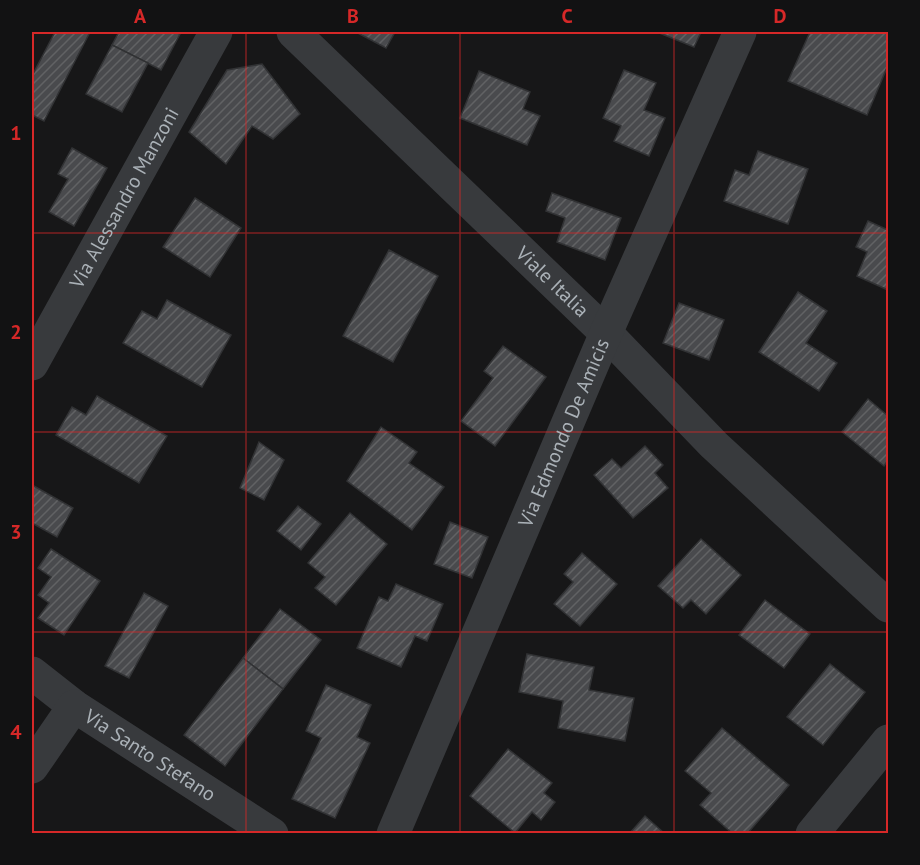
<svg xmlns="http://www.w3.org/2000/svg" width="920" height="865" font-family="'PT Sans',sans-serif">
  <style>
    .building { fill: url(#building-hatch); stroke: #313234; stroke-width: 1.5 }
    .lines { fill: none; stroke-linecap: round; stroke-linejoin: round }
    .minor { stroke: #383a3d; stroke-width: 33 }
    .grid { fill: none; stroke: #d62828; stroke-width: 1.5; stroke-opacity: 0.55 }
    .labels { text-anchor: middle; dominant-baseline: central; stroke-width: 4.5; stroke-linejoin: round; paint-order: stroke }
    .street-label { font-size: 20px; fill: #aab1b7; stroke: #121213 }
    .neatline { fill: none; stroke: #d62828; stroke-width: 2 }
    .grid-label { font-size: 20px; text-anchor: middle; font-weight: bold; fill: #d62828 }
  </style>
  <defs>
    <pattern id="building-hatch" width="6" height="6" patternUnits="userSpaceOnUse" patternTransform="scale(1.5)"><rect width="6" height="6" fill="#494a4d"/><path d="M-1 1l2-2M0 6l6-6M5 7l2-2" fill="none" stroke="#616264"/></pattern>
  </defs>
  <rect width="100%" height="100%" fill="#171718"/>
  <g class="building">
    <path d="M 55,32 L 90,32 L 44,121 L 32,115 L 32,76 Z"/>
    <path d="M 119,32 L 174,32 L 180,34 L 161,70 L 112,45 Z"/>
    <path d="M 356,32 L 395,32 L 386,48 Z"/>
    <path d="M 657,32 L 701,32 L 694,47 Z"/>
    <path d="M 810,32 L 888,32 L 888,65 L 867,115 L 788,81 Z"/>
    <path d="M 112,45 L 148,63 L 122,112 L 86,94 Z"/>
    <path d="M 262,64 L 300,114 L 273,139 L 252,126 L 226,164 L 189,132 L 227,70 Z"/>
    <path d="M 624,70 L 656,83 L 644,110 L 665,118 L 649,156 L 614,141 L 621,126 L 603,118 Z"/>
    <path d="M 479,71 L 530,92 L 523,109 L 540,116 L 527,145 L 460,118 Z"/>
    <path d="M 72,148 L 107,168 L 74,226 L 49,212 L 68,179 L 58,174 Z"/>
    <path d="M 758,151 L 808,169 L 788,224 L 724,201 L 735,170 L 749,175 Z"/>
    <path d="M 552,193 L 621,218 L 605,260 L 557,242 L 565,218 L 546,211 Z"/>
    <path d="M 195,198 L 241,228 L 210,277 L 163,247 Z"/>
    <path d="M 868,221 L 888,230 L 888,290 L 857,276 L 867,252 L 856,247 Z"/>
    <path d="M 389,250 L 438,276 L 393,362 L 343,336 Z"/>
    <path d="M 798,292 L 827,311 L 806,343 L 837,363 L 819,391 L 759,352 Z"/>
    <path d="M 167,300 L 231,335 L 202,387 L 123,343 L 142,311 L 157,319 Z"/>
    <path d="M 679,303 L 724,320 L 709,360 L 663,343 Z"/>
    <path d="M 503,346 L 546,377 L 495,446 L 461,421 L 493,378 L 484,371 Z"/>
    <path d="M 97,396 L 167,436 L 139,483 L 56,435 L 72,407 L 86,415 Z"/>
    <path d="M 868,399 L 888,416 L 888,460 L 884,466 L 842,432 Z"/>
    <path d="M 381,427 L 417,452 L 409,463 L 444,487 L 412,530 L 347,481 Z"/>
    <path d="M 259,442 L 284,460 L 264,500 L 240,488 Z"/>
    <path d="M 645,446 L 663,465 L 655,473 L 668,488 L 633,518 L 594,475 L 612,459 L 621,468 Z"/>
    <path d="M 32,485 L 73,508 L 57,537 L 32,523 Z"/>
    <path d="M 298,506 L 321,524 L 301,550 L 277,531 Z"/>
    <path d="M 350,513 L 387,544 L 336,605 L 315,588 L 325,577 L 308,563 Z"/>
    <path d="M 450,522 L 488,537 L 472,578 L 434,564 Z"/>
    <path d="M 701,539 L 741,575 L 706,614 L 691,600 L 683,608 L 658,586 Z"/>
    <path d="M 51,549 L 100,581 L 64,635 L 38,618 L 49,603 L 38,595 L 51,577 L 38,568 Z"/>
    <path d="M 582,553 L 617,584 L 580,626 L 554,604 L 573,582 L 564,574 Z"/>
    <path d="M 396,584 L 443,604 L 427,641 L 415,636 L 401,667 L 357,648 L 379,597 L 388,601 Z"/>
    <path d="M 144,593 L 168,606 L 129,678 L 105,666 Z"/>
    <path d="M 765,600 L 810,634 L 784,668 L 739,635 Z"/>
    <path d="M 280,609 L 321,640 L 283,689 L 243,658 Z"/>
    <path d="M 527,654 L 594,667 L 589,690 L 634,698 L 625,741 L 558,728 L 563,701 L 519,692 Z"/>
    <path d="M 243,658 L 283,689 L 225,766 L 184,735 Z"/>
    <path d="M 830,664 L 865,692 L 823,745 L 787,717 Z"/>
    <path d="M 326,685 L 371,705 L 357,737 L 370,743 L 335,818 L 292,799 L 321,738 L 306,731 Z"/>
    <path d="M 722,728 L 789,785 L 747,834 L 733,834 L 700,805 L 711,793 L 685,771 Z"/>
    <path d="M 508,749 L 552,783 L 544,793 L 555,802 L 541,820 L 532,812 L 515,833 L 470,796 Z"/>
    <path d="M 645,816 L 665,834 L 629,834 Z"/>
  </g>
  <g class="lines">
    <g class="minor">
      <path id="s1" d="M 293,32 L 606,333 L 714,445 L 888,606"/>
      <path id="s2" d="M 32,364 L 216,32"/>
      <path id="s3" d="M 32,673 L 74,706 L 272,834"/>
      <path d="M 32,767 L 74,706"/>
      <path id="s4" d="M 393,834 L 606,333 L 740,32"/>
      <path d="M 812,834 L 888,741"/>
    </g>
  </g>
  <path class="grid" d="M 246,32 L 246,834M 460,32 L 460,834M 674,32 L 674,834M 32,233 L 888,233M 32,432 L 888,432M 32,632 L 888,632"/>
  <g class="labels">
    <g class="street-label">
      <text stroke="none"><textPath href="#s2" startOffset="190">Via Alessandro Manzoni</textPath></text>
      <text stroke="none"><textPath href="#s1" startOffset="360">Viale Italia</textPath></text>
      <text stroke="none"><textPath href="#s4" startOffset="436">Via Edmondo De Amicis</textPath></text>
      <text stroke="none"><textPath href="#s3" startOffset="144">Via Santo Stefano</textPath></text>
    </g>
  </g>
  <rect width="920" height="865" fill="none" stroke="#121213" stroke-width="66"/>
  <rect x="33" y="33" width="854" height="799" class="neatline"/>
  <g class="grid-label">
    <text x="140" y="23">A</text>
    <text x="353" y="23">B</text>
    <text x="567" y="23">C</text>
    <text x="780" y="23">D</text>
    <text x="16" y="140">1</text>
    <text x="16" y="339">2</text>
    <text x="16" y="539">3</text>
    <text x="16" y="739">4</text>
  </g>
</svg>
